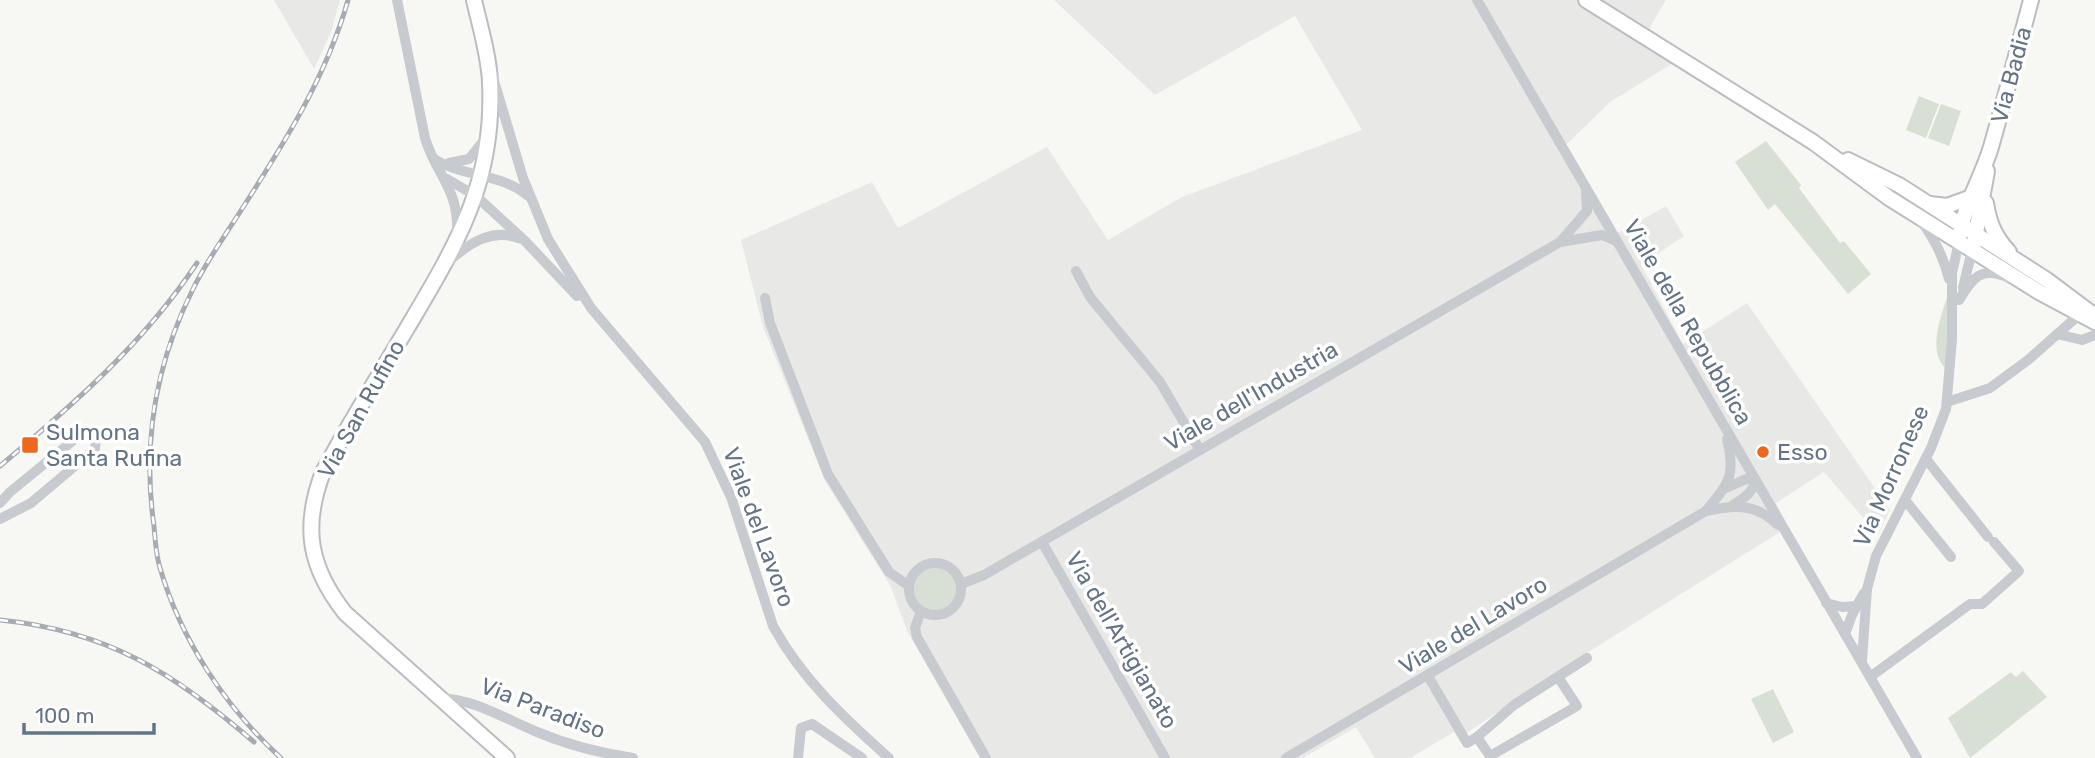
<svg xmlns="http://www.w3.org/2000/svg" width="2095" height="758" font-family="Rubik,sans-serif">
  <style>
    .built { fill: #e8e9e7 }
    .green { fill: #d8e0d5 }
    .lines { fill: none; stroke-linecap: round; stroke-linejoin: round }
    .major-casing { stroke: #babdc2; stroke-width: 18 }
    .minor { stroke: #c7cace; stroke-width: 10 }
    .major { stroke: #fff; stroke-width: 14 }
    .rail-casing { stroke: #a7acb3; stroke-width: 5 }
    .rail { stroke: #fff; stroke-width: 2.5; stroke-dasharray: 8; stroke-linecap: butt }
    .poi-dot { fill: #ee671e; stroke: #fff; stroke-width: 2.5 }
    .labels { text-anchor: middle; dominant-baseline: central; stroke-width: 7; stroke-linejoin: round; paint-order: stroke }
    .street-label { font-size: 23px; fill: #647487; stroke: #fff }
    .poi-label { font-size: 23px; fill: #647487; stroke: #fff; text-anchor: start }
  </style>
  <rect width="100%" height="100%" fill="#f7f8f4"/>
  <g class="built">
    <path d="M 274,0 L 340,0 L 331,32 L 314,69 Z"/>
    <path d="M 1054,0 L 1666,0 L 1649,29 L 1688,54 L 1610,102 L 1566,145 L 1616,234 L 1666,206 L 1684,236 L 1641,265 L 1683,344 L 1747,303 L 1890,510 L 1878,535 L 1824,472 L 1776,503 L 1788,527 L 1587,653 L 1459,738 L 1454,732 L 1410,758 L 1375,758 L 1356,727 L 1303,758 L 980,758 L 907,631 L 891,587 L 825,481 L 763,327 L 741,240 L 872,182 L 898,228 L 1047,147 L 1108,240 L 1182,197 L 1362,130 L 1295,16 L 1155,95 Z"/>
  </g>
  <g class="green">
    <path d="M 1919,96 L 1939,104 L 1926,138 L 1906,130 Z"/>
    <path d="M 1941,104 L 1961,111 L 1949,146 L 1928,138 Z"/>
    <path d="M 1766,141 L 1801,185 L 1799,188 L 1840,243 L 1844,241 L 1871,274 L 1848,294 L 1775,204 L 1768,210 L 1735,162 Z"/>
    <path d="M 1949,292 L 1947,370 C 1926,351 1941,316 1949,292 Z"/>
    <circle cx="935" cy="589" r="21"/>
    <path d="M 2023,671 L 2047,697 L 1970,758 L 1948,718 L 2011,672 L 2016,677 Z"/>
    <path d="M 1773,689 L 1794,732 L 1773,743 L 1751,699 Z"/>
  </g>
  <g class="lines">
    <defs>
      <g id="major">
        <path d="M 474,0 C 480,27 489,55 490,83 C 495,184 455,247 406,330 C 378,377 349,424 323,472 C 302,527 309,567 345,613 L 507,758"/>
        <path d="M 1586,0 L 1813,142 L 1889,198 L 2039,292 L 2095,322"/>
        <path d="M 1848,160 L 1899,185 L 2047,280 L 2091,313"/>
        <path d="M 1986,203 C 1989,223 1995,237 2009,252"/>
        <path d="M 1930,204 L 1947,206 L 1969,198"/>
        <path d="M 1960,234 C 1965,203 1982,177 1991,147 C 2005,98 2018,49 2031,0"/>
        <path d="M 1974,244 L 1987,171"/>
      </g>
    </defs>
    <use href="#major" class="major-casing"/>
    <g class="minor">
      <path d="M 397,0 L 425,138 C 436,175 459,189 457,232"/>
      <path d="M 1477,0 L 1917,758"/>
      <path d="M 492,74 L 523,178 L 548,239 L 591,308 L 705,442 L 731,497 L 773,626 C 802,679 844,718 889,758"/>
      <path d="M 433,158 C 460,177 505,174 528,196"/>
      <path d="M 449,163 L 469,159 L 485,139"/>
      <path d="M 447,179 L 476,196 L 525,241 L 577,296"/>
      <path d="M 1922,222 C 1935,240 1944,258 1949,279"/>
      <path d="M 1560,242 L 1602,235 L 1616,241"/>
      <path d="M 448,262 C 469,243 493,227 521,239"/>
      <path d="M 1076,271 L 1090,297 L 1160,382 L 1200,450"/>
      <path d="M 1963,288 L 1972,250"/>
      <path d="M 765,298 L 770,323 L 828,474 L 889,572 L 909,586"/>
      <path d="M 1959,300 C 1973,278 1981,265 2009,278"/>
      <path d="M 2057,334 L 2082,340 L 2095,335"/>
      <path d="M 1947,402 L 1990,388 L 2028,360 L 2079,315"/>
      <path d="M 1926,459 L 1988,537"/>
      <path d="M 1726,488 L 1746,479 L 1756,481"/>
      <path d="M 1905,500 L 1951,557"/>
      <path d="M 0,503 L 10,492 L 81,434 L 86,432 L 96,438 L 95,449 L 31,503 L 0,519"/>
      <path d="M 1733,505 C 1744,498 1752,493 1756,481"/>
      <path d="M 1706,511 C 1729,483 1736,476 1727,439"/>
      <path d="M 1042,542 L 1165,758"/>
      <circle cx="935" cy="589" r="26"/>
      <path d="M 961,584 L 984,575 L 1560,242 L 1587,211 L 1586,192"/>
      <path d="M 1826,603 L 1842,607 L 1856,606"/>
      <path d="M 921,611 L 915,628 L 917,637 L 986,758"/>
      <path d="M 1845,634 L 1852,615 L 1864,593"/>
      <path d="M 1862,660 L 1867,589 L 1876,556 L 1931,448 L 1946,409 L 1952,339 L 1952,273 L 1959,242"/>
      <path d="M 1428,676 L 1467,743 L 1477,737 L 1490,756 L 1577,706 L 1558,677"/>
      <path d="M 1870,677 L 1970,604 L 1982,604 L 2019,571 L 1994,542"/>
      <path d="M 439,698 C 475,699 505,719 537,732 C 568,745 599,753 633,758"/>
      <path d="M 1477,737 L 1514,705 L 1587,658"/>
      <path d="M 798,758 L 801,728 L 812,724 L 862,758"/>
      <path d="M 1286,758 L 1706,511 C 1734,505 1756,503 1778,525"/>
    </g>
    <use href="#major" class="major"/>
    <defs>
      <g id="rail">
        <path d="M 0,466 C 74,404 143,344 197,263"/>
        <path d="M 0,620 C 108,631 174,673 254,742"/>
        <path d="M 281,758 C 226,708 181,640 160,568 C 156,555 155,539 154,526 C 142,442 155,365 193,289 C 206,262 224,237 240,212 C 283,145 326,78 348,0"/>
      </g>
    </defs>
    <use href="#rail" class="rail-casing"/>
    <use href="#rail" class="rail"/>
  </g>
  <g class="poi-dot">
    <rect x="21" y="436" width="18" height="18" rx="3.5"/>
    <circle cx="1763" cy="452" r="7"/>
  </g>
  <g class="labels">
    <g class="street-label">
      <text transform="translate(2011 75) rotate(-75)">Via Badia</text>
      <text transform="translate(1688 322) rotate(60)">Viale della Repubblica</text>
      <text transform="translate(1251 396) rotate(-30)">Viale dell'Industria</text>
      <text transform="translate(361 409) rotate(-61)">Via San Rufino</text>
      <text transform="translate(1891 476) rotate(-66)">Via Morronese</text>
      <text transform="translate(759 527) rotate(70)">Viale del Lavoro</text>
      <text transform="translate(1473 625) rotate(-31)">Viale del Lavoro</text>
      <text transform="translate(1122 640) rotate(60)">Via dell'Artigianato</text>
      <text transform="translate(543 708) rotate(21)">Via Paradiso</text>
    </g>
    <g class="poi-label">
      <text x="46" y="432">Sulmona<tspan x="46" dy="26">Santa Rufina</tspan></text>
      <text x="1777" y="452">Esso</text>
    </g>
  </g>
  <path d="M24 723v10h130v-10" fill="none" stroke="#647487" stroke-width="3.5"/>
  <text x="35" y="723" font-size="21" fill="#647487" stroke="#ffffff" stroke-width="5" paint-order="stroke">100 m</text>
</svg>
